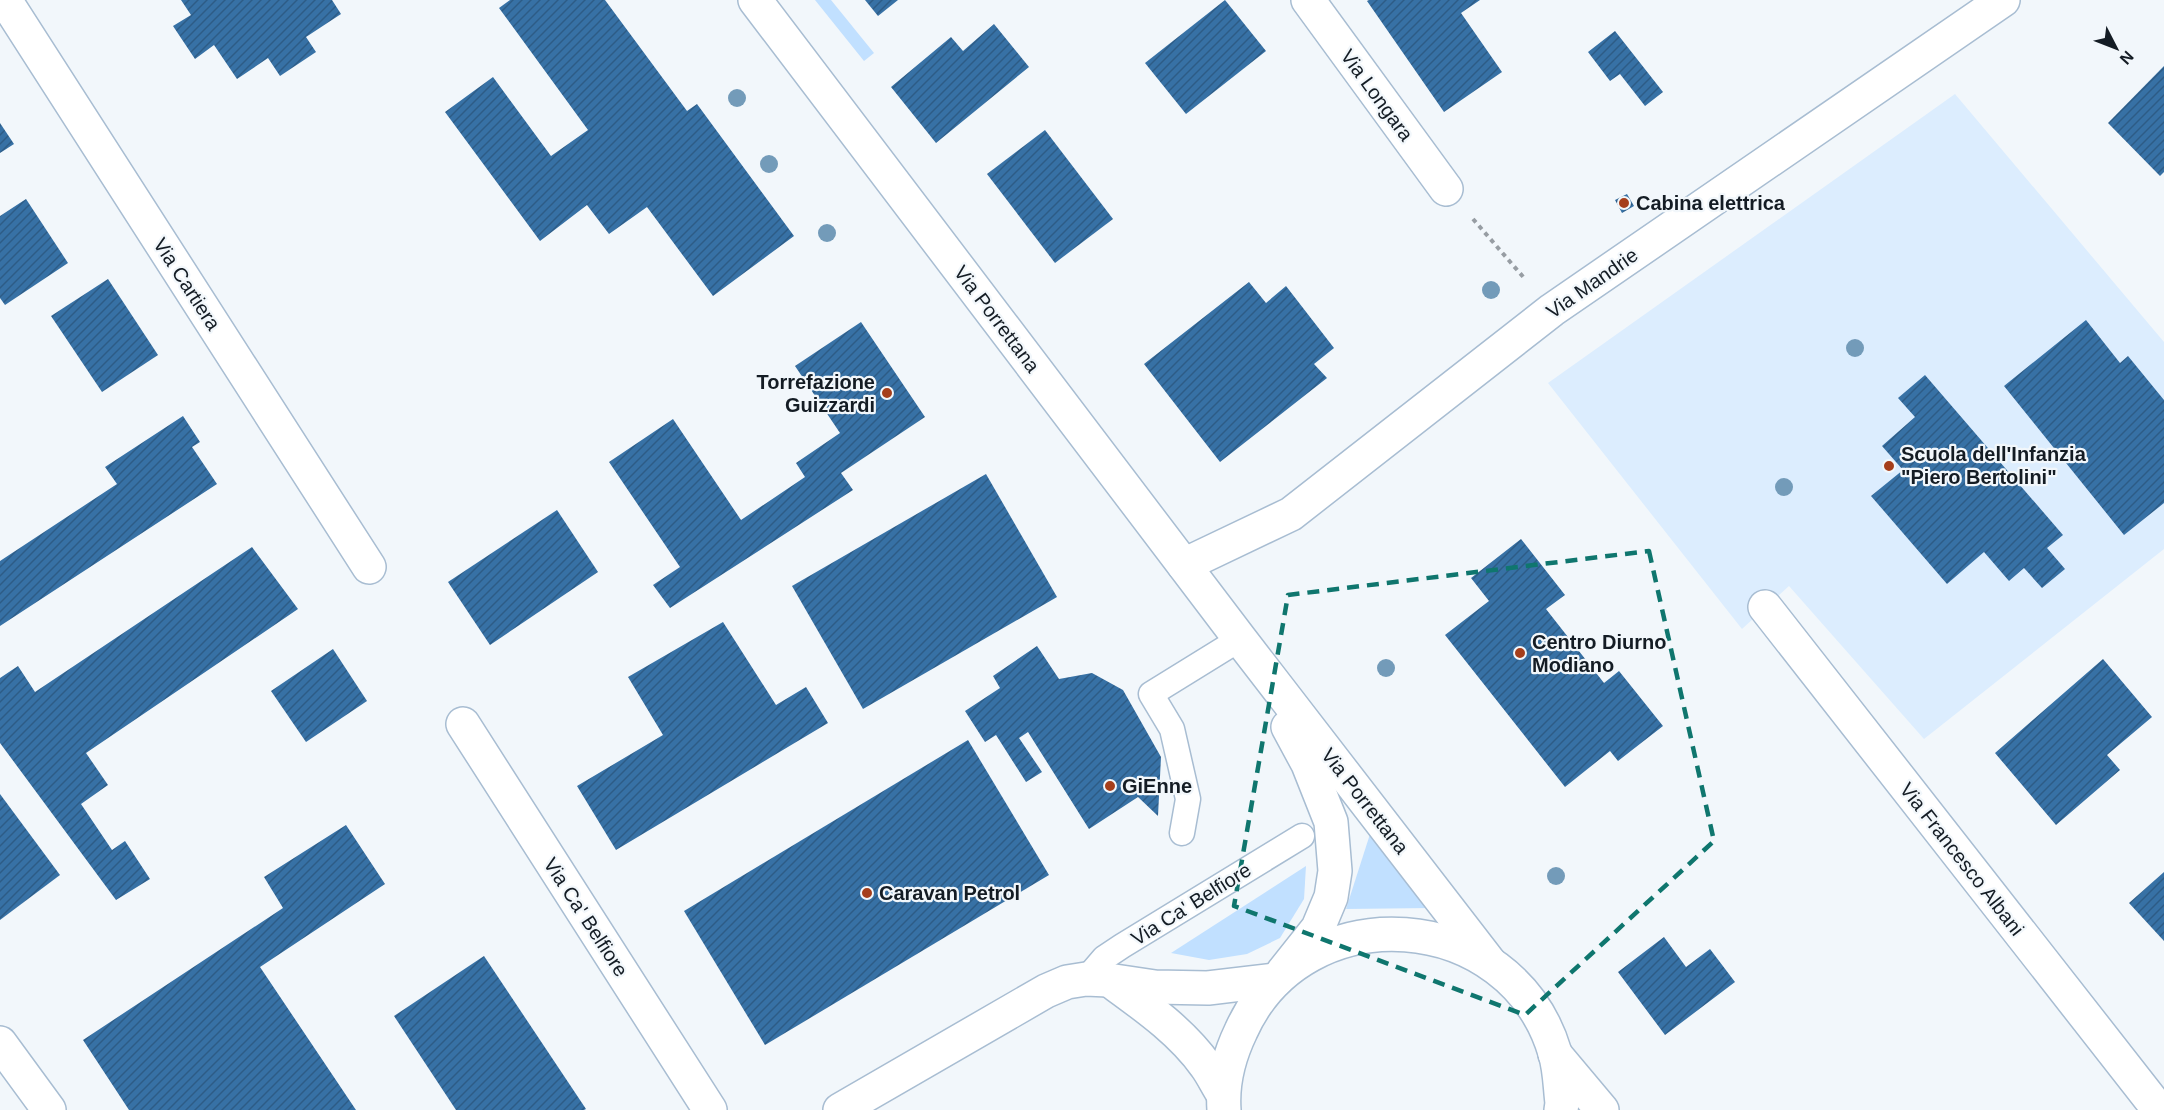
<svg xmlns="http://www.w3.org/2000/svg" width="2164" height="1110" font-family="Helvetica,sans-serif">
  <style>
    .built { fill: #dcedfe }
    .green { fill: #c1e0ff }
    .building { fill: url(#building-hatch) }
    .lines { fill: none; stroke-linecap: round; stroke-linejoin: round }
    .service-casing { stroke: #a8bdd2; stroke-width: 27 }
    .minor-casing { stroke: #a8bdd2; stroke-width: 36 }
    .secondary-casing { stroke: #a8bdd2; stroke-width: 36 }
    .primary-casing { stroke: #a8bdd2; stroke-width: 36 }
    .path { stroke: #979da3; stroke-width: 4; stroke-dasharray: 4.5 4.5; stroke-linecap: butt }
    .service { stroke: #fff; stroke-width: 24 }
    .minor { stroke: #fff; stroke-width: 33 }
    .secondary { stroke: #fff; stroke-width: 33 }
    .primary { stroke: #fff; stroke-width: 33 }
    .tree { fill: #739bb9 }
    .marked { fill: none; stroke: #0f766e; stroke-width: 4.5; stroke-dasharray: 12 8; stroke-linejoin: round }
    .poi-dot { fill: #a53e1b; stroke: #f2f7fb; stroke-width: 2 }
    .labels { text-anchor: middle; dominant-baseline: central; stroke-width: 4.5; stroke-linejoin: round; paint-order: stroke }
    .street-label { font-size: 20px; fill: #141c24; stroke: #f2f7fb }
    .poi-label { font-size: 20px; font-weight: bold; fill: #141c24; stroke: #f2f7fb; text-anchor: start }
  </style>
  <defs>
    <pattern id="building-hatch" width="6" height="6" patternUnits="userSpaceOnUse" patternTransform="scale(1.5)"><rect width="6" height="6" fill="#3771a5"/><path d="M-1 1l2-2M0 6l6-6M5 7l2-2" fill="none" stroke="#2d5c86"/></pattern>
  </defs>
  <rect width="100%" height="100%" fill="#f2f7fb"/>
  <path class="built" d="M 1955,94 L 2164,342 L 2164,549 L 1924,739 L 1789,586 L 1742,629 L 1548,383 Z"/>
  <g class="green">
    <path d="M 815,0 L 831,0 L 874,53 L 864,61 Z"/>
    <path d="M 1371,831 L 1432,908 L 1346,909 Z"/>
    <path d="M 1306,866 L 1304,899 L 1280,938 L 1247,954 L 1209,960 L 1171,953 Z"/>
  </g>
  <g class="building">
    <path d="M 181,0 L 332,0 L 341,14 L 306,37 L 316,52 L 280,76 L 268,58 L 237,79 L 214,45 L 195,59 L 173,26 L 191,15 Z"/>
    <path d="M 510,0 L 605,0 L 687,111 L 697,104 L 794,236 L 713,296 L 647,207 L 609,234 L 587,205 L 540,241 L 445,112 L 493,77 L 551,156 L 588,130 L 499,8 Z"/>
    <path d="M 865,0 L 898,0 L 878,16 Z"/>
    <path d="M 1225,0 L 1266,51 L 1186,114 L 1145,63 Z"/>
    <path d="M 1369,0 L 1480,0 L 1461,13 L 1502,72 L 1444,112 L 1367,1 Z"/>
    <path d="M 994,24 L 1029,67 L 936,143 L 891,87 L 951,37 L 963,51 Z"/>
    <path d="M 1615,31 L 1663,92 L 1645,106 L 1620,74 L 1610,81 L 1588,52 Z"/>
    <path d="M 2164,66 L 2164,172 L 2160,176 L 2108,123 Z"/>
    <path d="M 0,123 L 14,144 L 0,153 Z"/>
    <path d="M 1045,130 L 1113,219 L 1055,263 L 987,174 Z"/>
    <path d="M 1627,194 L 1634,206 L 1622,213 L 1615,200 Z"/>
    <path d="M 26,199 L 68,263 L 5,305 L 0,298 L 0,216 Z"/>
    <path d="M 108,279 L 158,355 L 102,392 L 51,316 Z"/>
    <path d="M 1249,282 L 1266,303 L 1286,286 L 1334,348 L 1314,364 L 1327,378 L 1220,462 L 1144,364 Z"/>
    <path d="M 2086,320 L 2120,363 L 2128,356 L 2164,400 L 2164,503 L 2124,535 L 2004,386 Z"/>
    <path d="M 861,322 L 925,417 L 841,473 L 853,490 L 670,608 L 653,585 L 680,567 L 609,462 L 673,419 L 741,520 L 805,477 L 796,463 L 840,433 L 795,366 Z"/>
    <path d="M 1925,375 L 2063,535 L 2047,548 L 2065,569 L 2042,588 L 2024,568 L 2009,581 L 1984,552 L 1947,584 L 1871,496 L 1903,470 L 1882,446 L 1915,417 L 1898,398 Z"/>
    <path d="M 183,416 L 200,442 L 192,447 L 217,484 L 0,626 L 0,561 L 117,484 L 105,467 Z"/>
    <path d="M 986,474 L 1057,597 L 863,709 L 792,586 Z"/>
    <path d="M 557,510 L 598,572 L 490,645 L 448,582 Z"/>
    <path d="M 1521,539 L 1565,595 L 1546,609 L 1604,683 L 1619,671 L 1663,726 L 1618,761 L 1610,751 L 1565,787 L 1445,635 L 1489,601 L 1471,578 Z"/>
    <path d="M 252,547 L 298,609 L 86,753 L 108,785 L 81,804 L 112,850 L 125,841 L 150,879 L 116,900 L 0,743 L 0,678 L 18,666 L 35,692 Z"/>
    <path d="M 723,622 L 776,705 L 806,687 L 828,723 L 616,850 L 577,786 L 663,735 L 628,677 Z"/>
    <path d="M 1037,646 L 1059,679 L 1092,673 L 1123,690 L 1161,757 L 1158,816 L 1138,797 L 1089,829 L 1028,732 L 1019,738 L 1042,772 L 1026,782 L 996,735 L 985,742 L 965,711 L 1000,688 L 993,676 Z"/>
    <path d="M 333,649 L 367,701 L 306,742 L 271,691 Z"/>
    <path d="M 2103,659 L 2152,717 L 2107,755 L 2120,770 L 2056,825 L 1995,753 Z"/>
    <path d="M 968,740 L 1049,875 L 765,1045 L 684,911 Z"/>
    <path d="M 0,794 L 60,875 L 0,920 Z"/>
    <path d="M 346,825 L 385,884 L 260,967 L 356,1110 L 129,1110 L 83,1040 L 283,908 L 264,877 Z"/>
    <path d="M 2164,872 L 2164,941 L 2129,903 Z"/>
    <path d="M 1664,937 L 1686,967 L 1710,949 L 1735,982 L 1665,1035 L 1618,972 Z"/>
    <path d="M 484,956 L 586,1109 L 584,1110 L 456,1110 L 394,1016 Z"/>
  </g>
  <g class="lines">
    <defs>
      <g id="service">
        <path d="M 1182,833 L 1188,799 L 1172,729 L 1151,694 L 1240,639"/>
        <path d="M 1086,979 L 1104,958 L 1122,946 L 1302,836"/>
      </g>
      <g id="minor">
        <path d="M 5,0 L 369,567"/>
        <path d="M 1308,0 L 1446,189"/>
        <path d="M 1184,565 L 1291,514 L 1552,310 L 2003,0"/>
        <path d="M 1765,607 L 2159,1110"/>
        <path d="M 463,724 L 710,1110"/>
        <path d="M 1112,982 C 1145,1006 1182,1032 1206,1066 C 1212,1074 1217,1085 1223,1094"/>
        <path d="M 0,1043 L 49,1110"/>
        <path d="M 840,1110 L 1046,991 L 1067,982 L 1086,979 L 1108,980 L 1155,987 L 1208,988 L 1276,980"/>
      </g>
      <g id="secondary">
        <path d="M 755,0 L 1240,639 L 1490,963"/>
        <path d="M 1283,972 L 1318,928 L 1331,897 L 1335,871 L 1331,822 L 1308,764 L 1288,727"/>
      </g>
      <g id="primary">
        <path d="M 1555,1054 L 1602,1110"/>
        <path d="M 1224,1110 C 1222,1082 1229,1056 1241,1031 C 1304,891 1512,907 1555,1053 C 1560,1069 1560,1087 1562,1103 L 1561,1110"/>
      </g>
    </defs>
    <use href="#service" class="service-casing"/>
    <use href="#minor" class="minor-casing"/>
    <use href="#secondary" class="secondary-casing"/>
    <use href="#primary" class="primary-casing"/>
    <path class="path" d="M 1473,219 L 1525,279"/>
    <use href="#service" class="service"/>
    <use href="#minor" class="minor"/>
    <use href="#secondary" class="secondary"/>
    <use href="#primary" class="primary"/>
  </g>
  <g class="tree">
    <circle cx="737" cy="98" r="9"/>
    <circle cx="769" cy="164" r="9"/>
    <circle cx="827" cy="233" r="9"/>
    <circle cx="1491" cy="290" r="9"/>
    <circle cx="1855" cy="348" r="9"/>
    <circle cx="1784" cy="487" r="9"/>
    <circle cx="1386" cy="668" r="9"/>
    <circle cx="1556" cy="876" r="9"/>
  </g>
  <path class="marked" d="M 1649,551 L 1714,841 L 1525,1015 L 1234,906 L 1288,595 Z"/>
  <g class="poi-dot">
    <circle cx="1624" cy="203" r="6"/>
    <circle cx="887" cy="393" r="6"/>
    <circle cx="1889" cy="466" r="6"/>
    <circle cx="1520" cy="653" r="6"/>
    <circle cx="1110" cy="786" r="6"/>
    <circle cx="867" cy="893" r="6"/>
  </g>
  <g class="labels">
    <g class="street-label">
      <text transform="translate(1377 95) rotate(54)">Via Longara</text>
      <text transform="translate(1592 283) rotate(-35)">Via Mandrie</text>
      <text transform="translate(187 284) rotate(57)">Via Cartiera</text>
      <text transform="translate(997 319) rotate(53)">Via Porrettana</text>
      <text transform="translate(1365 801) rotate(52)">Via Porrettana</text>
      <text transform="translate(1962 859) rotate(52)">Via Francesco Albani</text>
      <text transform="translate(1191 904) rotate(-32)">Via Ca' Belfiore</text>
      <text transform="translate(586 917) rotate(57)">Via Ca' Belfiore</text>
    </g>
    <g class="poi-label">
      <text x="1636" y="203">Cabina elettrica</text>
      <text x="875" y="382" text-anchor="end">Torrefazione<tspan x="875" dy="23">Guizzardi</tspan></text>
      <text x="1901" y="454">Scuola dell'Infanzia<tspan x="1901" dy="23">"Piero Bertolini"</tspan></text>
      <text x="1532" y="642">Centro Diurno<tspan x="1532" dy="23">Modiano</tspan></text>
      <text x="1122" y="786">GiEnne</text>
      <text x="879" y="893">Caravan Petrol</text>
    </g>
  </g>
  <g transform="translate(2116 48) rotate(132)" stroke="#f2f7fb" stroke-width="4.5" paint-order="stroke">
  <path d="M0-4.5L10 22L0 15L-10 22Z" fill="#141c24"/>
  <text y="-9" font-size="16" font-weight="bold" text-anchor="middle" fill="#141c24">N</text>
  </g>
</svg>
